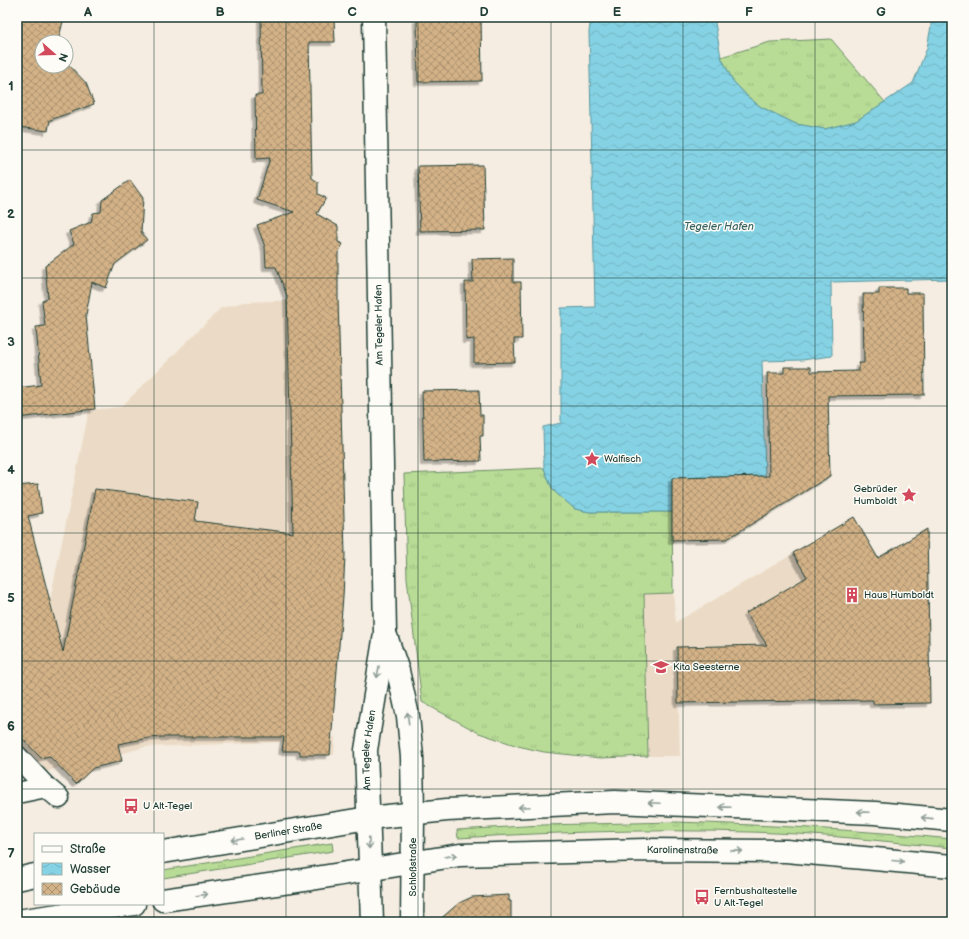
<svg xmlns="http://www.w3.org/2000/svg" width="969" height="939" font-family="'Balsamiq Sans',sans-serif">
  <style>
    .built { fill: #ebdbc6 }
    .grass { fill: url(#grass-tufts); stroke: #6c8c65 }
    .water { fill: url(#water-waves); stroke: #5c969e }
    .building { fill: url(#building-cross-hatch); stroke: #1f3d34; filter: url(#shadow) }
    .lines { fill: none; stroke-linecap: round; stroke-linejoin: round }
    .pedestrian-casing { stroke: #1f3d34; stroke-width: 23 }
    .minor-casing { stroke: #1f3d34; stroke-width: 25 }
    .secondary-casing { stroke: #1f3d34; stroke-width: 25 }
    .pedestrian { stroke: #fdfcf7; stroke-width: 20 }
    .minor { stroke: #fdfcf7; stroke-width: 22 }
    .secondary { stroke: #fdfcf7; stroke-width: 22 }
    .oneway { stroke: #8e9c96 }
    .grid { fill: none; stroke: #1f3d34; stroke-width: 1; stroke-opacity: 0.55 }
    .labels { text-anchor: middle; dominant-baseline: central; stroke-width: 3; stroke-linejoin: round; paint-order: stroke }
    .street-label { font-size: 10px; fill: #1f3d34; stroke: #fdfcf7 }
    .poi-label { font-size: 10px; fill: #1f3d34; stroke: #fdfcf7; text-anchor: start }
    .water-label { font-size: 11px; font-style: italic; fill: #386260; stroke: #fdfcf7 }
    .neatline { fill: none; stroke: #1f3d34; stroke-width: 1.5 }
    .grid-label { font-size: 13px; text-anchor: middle; font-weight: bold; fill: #1f3d34 }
  </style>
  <defs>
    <pattern id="grass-tufts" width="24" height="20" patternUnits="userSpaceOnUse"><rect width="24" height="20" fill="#b8dc96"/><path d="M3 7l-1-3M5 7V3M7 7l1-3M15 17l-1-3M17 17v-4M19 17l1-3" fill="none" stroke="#9ebe82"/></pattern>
    <pattern id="water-waves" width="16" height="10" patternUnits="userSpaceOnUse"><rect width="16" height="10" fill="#85d2e4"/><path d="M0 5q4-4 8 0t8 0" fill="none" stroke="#72b5c4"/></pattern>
    <pattern id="building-cross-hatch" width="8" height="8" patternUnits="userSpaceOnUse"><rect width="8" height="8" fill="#d4b287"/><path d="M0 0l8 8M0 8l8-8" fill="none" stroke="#ab926f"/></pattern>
    <filter id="shadow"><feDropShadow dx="-3.5" dy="3.5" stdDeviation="0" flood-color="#0004"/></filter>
  </defs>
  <rect width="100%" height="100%" fill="#f5ede1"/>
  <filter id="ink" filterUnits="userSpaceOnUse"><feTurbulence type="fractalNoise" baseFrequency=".025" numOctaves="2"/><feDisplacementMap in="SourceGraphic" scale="8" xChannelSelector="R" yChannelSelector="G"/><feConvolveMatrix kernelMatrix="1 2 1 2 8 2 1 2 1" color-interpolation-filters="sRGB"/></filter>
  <g filter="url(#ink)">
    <g class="built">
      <path d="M 339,299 L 345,555 L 343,597 L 331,736 L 335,737 L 334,755 L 300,755 L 300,751 L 282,751 L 282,742 L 145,747 L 120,754 L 122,761 L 93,768 L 76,784 L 60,767 L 43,773 L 17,744 L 17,655 L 40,649 L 89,410 L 121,407 L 221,308 L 244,302 Z"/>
      <path d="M 805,547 L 826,644 L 677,647 L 680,756 L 648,756 L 644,594 L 673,593 L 676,622 Z"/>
    </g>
    <g class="grass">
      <path d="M 831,39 L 885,102 L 856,121 L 825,129 L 796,124 L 761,107 L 748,97 L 733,81 L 721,57 L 770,42 Z"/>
      <path d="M 544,468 L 551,486 L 556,493 L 575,509 L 590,512 L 672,512 L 673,593 L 644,594 L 648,756 L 601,758 L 544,752 L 518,746 L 479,733 L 422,702 L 407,578 L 404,474 Z"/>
      <path d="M 676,822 C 768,825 860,830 952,839 L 952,848 C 901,843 849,837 798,834 C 685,828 571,831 458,838 L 457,830 L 542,825 Z"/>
      <path d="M 332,843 L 333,851 L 163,878 L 163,870 Z"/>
    </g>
    <path class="water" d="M 591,17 L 714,17 L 721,57 L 733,81 L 748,97 L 761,107 L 796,124 L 825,129 L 856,121 L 913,83 L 927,48 L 931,26 L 931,17 L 952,17 L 952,172 L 950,172 L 952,279 L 831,282 L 832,356 L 802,360 L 762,361 L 765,476 L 672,478 L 672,512 L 590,512 L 575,509 L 556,493 L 551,486 L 544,468 L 543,427 L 561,423 L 561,308 L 595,307 L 590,72 L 589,32 Z"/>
    <g class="building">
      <path d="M 17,17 L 64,17 L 58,42 L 42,42 L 42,66 L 66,66 L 66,62 L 86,83 L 94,104 L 50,120 L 48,131 L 18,127 L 19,115 L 17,111 Z"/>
      <path d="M 261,17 L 329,17 L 329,19 L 334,19 L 335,42 L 309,42 L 312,178 L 318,182 L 318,194 L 326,198 L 317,214 L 338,226 L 338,242 L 343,244 L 338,253 L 338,299 L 345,555 L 343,597 L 330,755 L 300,755 L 300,751 L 282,751 L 284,737 L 162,737 L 149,738 L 118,744 L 122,761 L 93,768 L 76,784 L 49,756 L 41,758 L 17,733 L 17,486 L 38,484 L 42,513 L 28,516 L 63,652 L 95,489 L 198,502 L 195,521 L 293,533 L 287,296 L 276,267 L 266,267 L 265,247 L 257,225 L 294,212 L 257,200 L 270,158 L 256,159 L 255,95 L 262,95 Z"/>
      <path d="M 481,17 L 482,81 L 418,82 L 417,19 Z"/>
      <path d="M 483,165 L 485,230 L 420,231 L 418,166 Z"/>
      <path d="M 130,180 L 143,198 L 141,232 L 147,240 L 115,264 L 106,288 L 92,282 L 86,315 L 95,409 L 17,418 L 17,388 L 41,385 L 36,327 L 45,326 L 42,301 L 48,298 L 45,266 L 74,244 L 69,231 L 91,222 L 93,213 L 101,212 L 102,200 Z"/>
      <path d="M 513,258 L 513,282 L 521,282 L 522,339 L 514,339 L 515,362 L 474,363 L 474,339 L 466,340 L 465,282 L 473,282 L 472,259 Z"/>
      <path d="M 879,288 L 906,288 L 906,293 L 923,293 L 924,395 L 828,396 L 830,476 L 727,539 L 672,540 L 672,478 L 769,476 L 767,373 L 784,373 L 784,367 L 811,367 L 811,372 L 859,371 L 859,363 L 864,363 L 863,294 L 879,294 Z"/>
      <path d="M 479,390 L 480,415 L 483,415 L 483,436 L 480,436 L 481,461 L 424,462 L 422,391 Z"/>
      <path d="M 854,517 L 878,558 L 927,529 L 930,703 L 873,704 L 873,700 L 678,703 L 677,647 L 767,645 L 746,613 L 807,577 L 793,553 Z"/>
      <path d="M 509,895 L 509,901 L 511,901 L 511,922 L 437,922 L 459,903 L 472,897 Z"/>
    </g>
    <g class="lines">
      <defs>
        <g id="pedestrian">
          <path d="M 17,756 L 46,787"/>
          <path d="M 17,793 L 46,787 L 59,798"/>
        </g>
        <g id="minor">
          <path d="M 386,636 L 398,671 L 408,716 L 412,757 L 413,813 L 412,922"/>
          <path id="s1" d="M 372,922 L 366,750 L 385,634 L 374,17"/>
        </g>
        <g id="secondary">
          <path id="s2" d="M 163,852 L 368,818 L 447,810 L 615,802 L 875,813 L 952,820"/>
          <path d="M 17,879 L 35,875"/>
          <path id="s3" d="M 163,900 L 304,880 L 460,855 L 646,850 L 786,851 L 952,866"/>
          <path d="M 17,921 L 134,904"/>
        </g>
      </defs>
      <use href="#pedestrian" class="pedestrian-casing"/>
      <use href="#minor" class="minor-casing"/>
      <use href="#secondary" class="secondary-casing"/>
      <use href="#pedestrian" class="pedestrian"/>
      <use href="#minor" class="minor"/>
      <use href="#secondary" class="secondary"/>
    </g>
    <defs><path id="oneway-shaft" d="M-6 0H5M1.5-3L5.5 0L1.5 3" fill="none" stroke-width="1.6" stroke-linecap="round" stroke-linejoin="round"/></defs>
    <g class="oneway">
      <use href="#oneway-shaft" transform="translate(378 672) rotate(100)"/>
      <use href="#oneway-shaft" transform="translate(408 718) rotate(-97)"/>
      <use href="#oneway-shaft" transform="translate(654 803) rotate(-177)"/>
      <use href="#oneway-shaft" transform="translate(524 807) rotate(177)"/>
      <use href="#oneway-shaft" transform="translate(725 807) rotate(-178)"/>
      <use href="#oneway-shaft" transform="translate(863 812) rotate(-178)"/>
      <use href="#oneway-shaft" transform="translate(927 818) rotate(-174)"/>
      <use href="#oneway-shaft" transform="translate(237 840) rotate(171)"/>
      <use href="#oneway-shaft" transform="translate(369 843) rotate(88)"/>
      <use href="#oneway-shaft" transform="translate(737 851) rotate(1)"/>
      <use href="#oneway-shaft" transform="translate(451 856) rotate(-8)"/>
      <use href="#oneway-shaft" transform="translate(898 861) rotate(5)"/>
      <use href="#oneway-shaft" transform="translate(202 895) rotate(-8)"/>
    </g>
  </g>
  <path class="grid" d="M 154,17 L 154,834M 286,17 L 286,922M 418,17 L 418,922M 551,17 L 551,922M 683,17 L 683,922M 815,17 L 815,922M 17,150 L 952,150M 17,278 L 952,278M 17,406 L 952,406M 17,533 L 952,533M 17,661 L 952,661M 17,789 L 952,789M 154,904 L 154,922"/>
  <defs>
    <symbol id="sight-bare" viewBox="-9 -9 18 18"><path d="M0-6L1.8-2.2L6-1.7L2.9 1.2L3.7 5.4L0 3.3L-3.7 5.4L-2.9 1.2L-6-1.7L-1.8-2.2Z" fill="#d1495b" stroke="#fdfcf7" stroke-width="2.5" paint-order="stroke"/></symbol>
    <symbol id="building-bare" viewBox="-9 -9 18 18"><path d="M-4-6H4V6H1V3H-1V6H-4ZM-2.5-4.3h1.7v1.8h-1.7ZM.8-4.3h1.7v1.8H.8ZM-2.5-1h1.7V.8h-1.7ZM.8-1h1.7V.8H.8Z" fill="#d1495b" stroke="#fdfcf7" stroke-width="2.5" paint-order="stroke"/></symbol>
    <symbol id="school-bare" viewBox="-9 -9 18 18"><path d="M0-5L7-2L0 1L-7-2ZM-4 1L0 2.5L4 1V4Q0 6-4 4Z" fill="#d1495b" stroke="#fdfcf7" stroke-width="2.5" paint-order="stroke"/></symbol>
    <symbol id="bus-bare" viewBox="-9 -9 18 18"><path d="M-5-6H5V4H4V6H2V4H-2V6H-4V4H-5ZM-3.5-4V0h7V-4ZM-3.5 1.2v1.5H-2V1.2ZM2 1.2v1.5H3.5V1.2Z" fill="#d1495b" stroke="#fdfcf7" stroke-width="2.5" paint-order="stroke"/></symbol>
  </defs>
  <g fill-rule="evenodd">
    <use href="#sight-bare" x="581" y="448" width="22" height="22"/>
    <use href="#sight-bare" x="898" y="484" width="22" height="22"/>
    <use href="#building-bare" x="841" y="584" width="22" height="22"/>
    <use href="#school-bare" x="650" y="656" width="22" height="22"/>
    <use href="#bus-bare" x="120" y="795" width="22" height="22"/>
    <use href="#bus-bare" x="691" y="886" width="22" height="22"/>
  </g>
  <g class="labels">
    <g class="street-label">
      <text transform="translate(379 325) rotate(-91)">Am Tegeler Hafen</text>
      <text stroke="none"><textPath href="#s1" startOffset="172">Am Tegeler Hafen</textPath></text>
      <text stroke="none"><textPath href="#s2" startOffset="127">Berliner Straße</textPath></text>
      <text stroke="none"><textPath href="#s3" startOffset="523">Karolinenstraße</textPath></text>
      <text transform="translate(413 867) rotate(-90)">Schloßstraße</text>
    </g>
    <g class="poi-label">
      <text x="604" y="459">Walfisch</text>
      <text x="897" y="489" text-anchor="end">Gebrüder<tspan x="897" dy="12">Humboldt</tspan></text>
      <text x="864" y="595">Haus Humboldt</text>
      <text x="673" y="667">Kita Seesterne</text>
      <text x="143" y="806">U Alt-Tegel</text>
      <text x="714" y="891">Fernbushaltestelle<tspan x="714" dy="12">U Alt-Tegel</tspan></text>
    </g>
    <g class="water-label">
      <text x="719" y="226">Tegeler Hafen</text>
    </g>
  </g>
  <rect width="969" height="939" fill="none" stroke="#fdfcf7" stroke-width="44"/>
  <rect x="34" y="833" width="130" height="72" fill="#fdfcf7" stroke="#a4b0a9"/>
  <rect x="42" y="846" width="20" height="6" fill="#fdfcf7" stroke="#a4b0a9"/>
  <text x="70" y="853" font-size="12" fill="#1f3d34">Straße</text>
  <rect x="42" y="863" width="20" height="12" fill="url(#water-waves)" stroke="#a4b0a9"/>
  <text x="70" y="873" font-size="12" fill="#1f3d34">Wasser</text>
  <rect x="42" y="883" width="20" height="12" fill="url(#building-cross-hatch)" stroke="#a4b0a9"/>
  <text x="70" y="893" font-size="12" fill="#1f3d34">Gebäude</text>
  <g transform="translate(54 54) rotate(110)"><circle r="19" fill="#fdfcf7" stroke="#a4b0a9"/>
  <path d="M0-3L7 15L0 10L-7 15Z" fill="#d1495b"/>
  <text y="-6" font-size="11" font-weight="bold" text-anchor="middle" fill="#1f3d34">N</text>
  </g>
  <rect x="22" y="22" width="925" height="895" class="neatline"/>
  <g class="grid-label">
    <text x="88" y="16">A</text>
    <text x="220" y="16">B</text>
    <text x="352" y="16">C</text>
    <text x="484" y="16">D</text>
    <text x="617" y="16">E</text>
    <text x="749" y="16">F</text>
    <text x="881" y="16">G</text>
    <text x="11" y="90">1</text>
    <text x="11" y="218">2</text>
    <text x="11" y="346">3</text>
    <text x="11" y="474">4</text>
    <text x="11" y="602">5</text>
    <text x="11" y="730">6</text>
    <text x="11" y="858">7</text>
  </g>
</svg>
